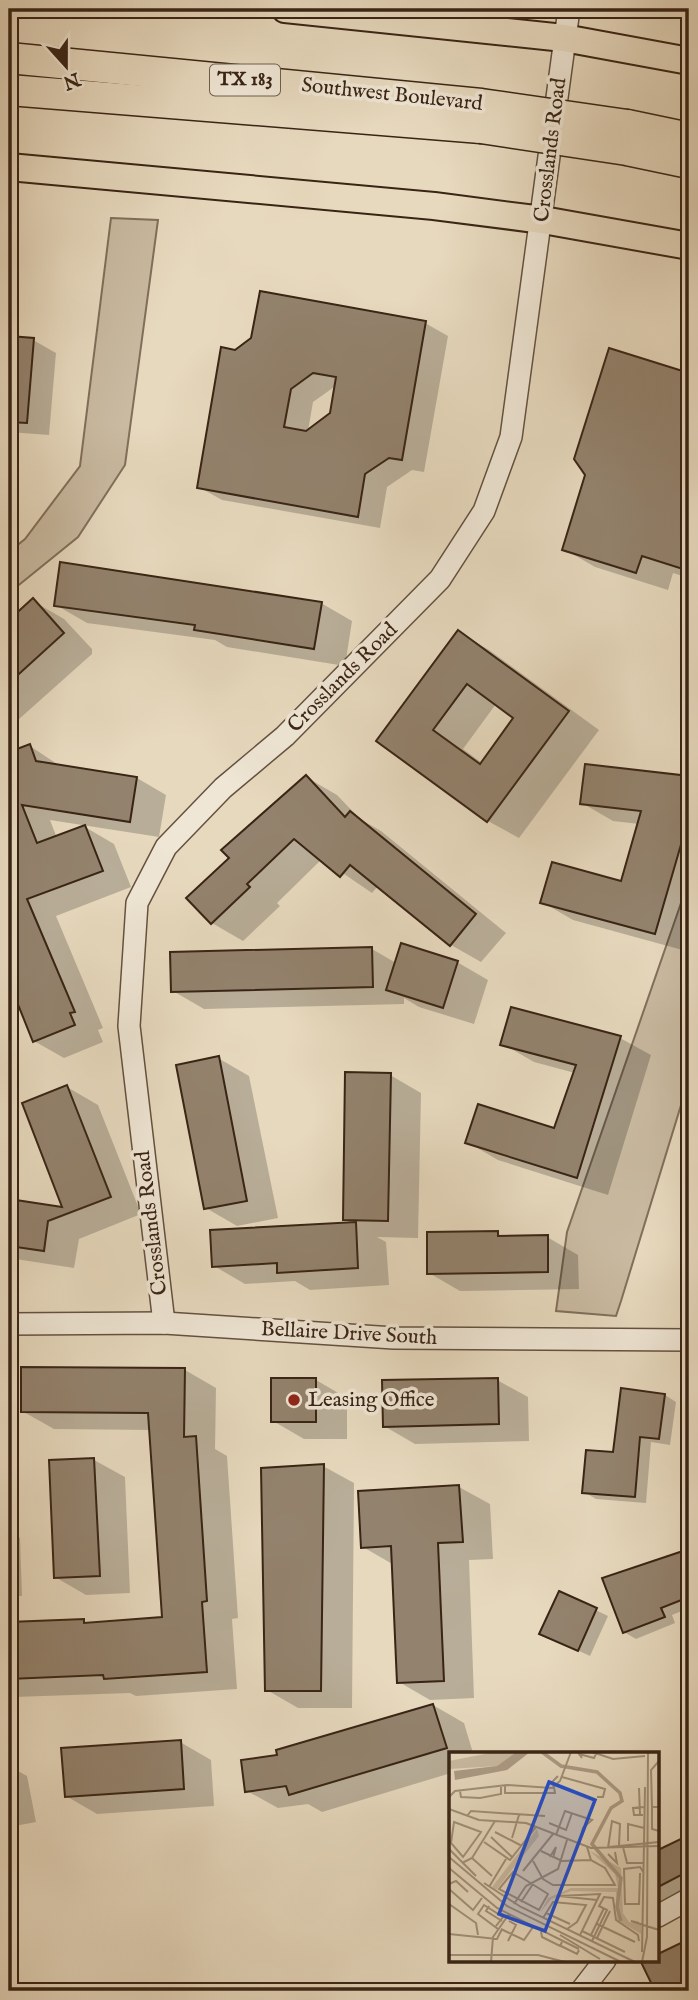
<svg xmlns="http://www.w3.org/2000/svg" width="698" height="2000" font-family="'IM FELL English',serif">
  <style>
    .green { fill: #c9baa1; stroke: #816f5b; stroke-width: 2 }
    .shadow { fill: #0003; fill-rule: evenodd }
    .building { fill: #93826d; stroke: #392415; stroke-width: 2; fill-rule: evenodd }
    .lines { fill: none; stroke-linecap: round; stroke-linejoin: round }
    .minor-casing { stroke: #64513f; stroke-width: 24 }
    .major-casing { stroke: #392415; stroke-width: 30 }
    .highway-casing { stroke: #392415; stroke-width: 33 }
    .minor { stroke: #efe6d5; stroke-width: 21 }
    .major { stroke: #e7d9be; stroke-width: 26 }
    .highway { stroke: #e7d9be; stroke-width: 30 }
    .highway-bridge-casing { stroke: #392415; stroke-width: 33; stroke-linecap: butt }
    .highway-bridge { stroke: #e7d9be; stroke-width: 30 }
    .poi-dot { fill: #8f2418; stroke: #efe6d5; stroke-width: 2.5 }
    .labels { text-anchor: middle; dominant-baseline: central; stroke-width: 7; stroke-linejoin: round; paint-order: stroke }
    .shield { fill: #efe6d5; stroke: #705e4f; stroke-width: 2 }
    .shield-label { font-size: 19px; font-weight: bold; fill: #392415 }
    .street-label { font-size: 21px; fill: #392415; stroke: #efe6d5 }
    .poi-label { font-size: 21px; fill: #392415; stroke: #efe6d5; text-anchor: start }
    .inset-river { fill: none; stroke: #ac9b85; stroke-width: 3.5 }
    .inset-road { fill: none; stroke: #a1917a; stroke-width: 2 }
    .view { fill: #1d4ed8; fill-opacity: 0.15; stroke: #1d4ed8; stroke-width: 3.5 }
    .inset-edge { fill: none; stroke: #392415; stroke-width: 3.5 }
  </style>
  <rect width="100%" height="100%" fill="#e7d9be"/>
  <filter id="stains"><feTurbulence type="fractalNoise" baseFrequency=".00286" numOctaves="4"/><feColorMatrix values="0 0 0 0 .2 0 0 0 0 .09 0 0 0 0 .02 0 0 0 .5 -.17"/></filter>
  <radialGradient id="worn" r=".72"><stop offset=".6" stop-color="#630" stop-opacity="0"/><stop offset="1" stop-color="#630" stop-opacity=".3"/></radialGradient>
  <g class="green">
    <path d="M 111,218 L 158,220 L 125,465 L 78,537 L 9,593 L 9,552 L 25,539 L 80,466 Z"/>
    <path d="M 689,880 L 689,1079 L 621,1301 L 616,1316 L 556,1311 L 567,1232 Z"/>
  </g>
  <g class="shadow">
    <path d="M 425,323 L 448,336 L 424,472 L 412,470 L 387,487 L 380,528 L 222,500 L 199,487 L 235,352 ZM 337,385 L 332,414 L 308,431 L 313,402 Z"/>
    <path d="M 9,338 L 33,340 L 56,353 L 49,435 L 9,432 Z"/>
    <path d="M 610,350 L 689,375 L 689,578 L 673,573 L 668,590 L 595,567 L 564,549 L 587,475 Z"/>
    <path d="M 33,601 L 64,619 L 92,649 L 92,654 L 9,728 L 9,622 Z"/>
    <path d="M 321,603 L 352,621 L 345,666 L 227,647 L 215,640 L 87,623 L 56,605 Z"/>
    <path d="M 458,632 L 489,650 L 599,730 L 519,838 L 488,821 L 378,740 ZM 496,704 L 516,718 L 482,763 L 463,749 Z"/>
    <path d="M 30,746 L 60,766 L 137,778 L 166,795 L 159,837 L 50,820 L 57,838 L 85,827 L 114,844 L 131,887 L 56,916 L 103,1028 L 98,1030 L 103,1042 L 64,1058 L 34,1041 L 9,977 L 9,754 Z"/>
    <path d="M 586,766 L 689,778 L 689,940 L 686,951 L 573,920 L 542,902 L 623,883 L 639,824 L 613,821 L 582,803 Z"/>
    <path d="M 306,777 L 337,795 L 360,819 L 381,831 L 506,933 L 481,962 L 451,945 L 378,886 L 372,893 L 322,859 L 277,903 L 280,906 L 243,941 L 212,923 L 231,858 Z"/>
    <path d="M 372,949 L 396,963 L 457,962 L 488,980 L 474,1024 L 419,1007 L 404,998 L 404,1004 L 204,1009 L 173,991 Z"/>
    <path d="M 620,1038 L 651,1055 L 608,1195 L 498,1160 L 467,1142 L 555,1130 L 575,1073 L 534,1062 L 503,1044 Z"/>
    <path d="M 218,1058 L 249,1076 L 278,1218 L 237,1226 L 206,1208 Z"/>
    <path d="M 390,1075 L 421,1093 L 418,1238 L 377,1237 L 386,1242 L 389,1285 L 310,1290 L 295,1281 L 245,1284 L 214,1266 L 353,1224 L 344,1219 Z"/>
    <path d="M 67,1087 L 98,1105 L 141,1214 L 79,1239 L 74,1268 L 9,1258 L 9,1201 L 65,1209 Z"/>
    <path d="M 497,1233 L 505,1238 L 547,1237 L 578,1255 L 579,1289 L 460,1291 L 429,1273 Z"/>
    <path d="M 185,1370 L 216,1388 L 215,1449 L 227,1456 L 238,1618 L 232,1619 L 237,1689 L 136,1696 L 130,1693 L 15,1697 L 9,1693 L 9,1624 L 83,1621 L 89,1625 L 164,1619 L 151,1430 L 54,1429 L 22,1411 Z"/>
    <path d="M 316,1380 L 347,1398 L 347,1439 L 304,1439 L 273,1421 Z"/>
    <path d="M 497,1380 L 528,1397 L 529,1441 L 415,1444 L 384,1426 Z"/>
    <path d="M 665,1395 L 676,1402 L 670,1445 L 651,1442 L 646,1503 L 596,1499 L 584,1492 Z"/>
    <path d="M 94,1460 L 125,1477 L 130,1593 L 86,1595 L 55,1577 Z"/>
    <path d="M 323,1466 L 354,1483 L 352,1708 L 298,1708 L 267,1690 Z"/>
    <path d="M 459,1487 L 490,1504 L 493,1559 L 469,1560 L 474,1698 L 430,1700 L 399,1682 L 394,1565 L 363,1547 Z"/>
    <path d="M 9,1531 L 20,1538 L 22,1596 L 9,1596 Z"/>
    <path d="M 689,1551 L 689,1608 L 672,1615 L 675,1623 L 636,1639 L 624,1632 L 604,1579 Z"/>
    <path d="M 560,1593 L 608,1616 L 590,1656 L 553,1639 Z"/>
    <path d="M 433,1705 L 464,1723 L 473,1753 L 451,1753 L 451,1773 L 322,1812 L 308,1804 L 278,1808 L 247,1791 L 279,1756 Z"/>
    <path d="M 180,1742 L 211,1760 L 214,1806 L 97,1814 L 66,1796 Z"/>
    <path d="M 9,1766 L 27,1776 L 36,1822 L 9,1827 Z"/>
    <path d="M 689,1837 L 689,1889 L 658,1905 L 658,1852 Z"/>
  </g>
  <g class="building">
    <path d="M 260,291 L 426,321 L 402,460 L 389,458 L 365,474 L 358,517 L 197,488 L 221,347 L 235,350 L 251,338 ZM 313,373 L 336,377 L 330,413 L 306,431 L 284,427 L 291,389 Z"/>
    <path d="M 9,336 L 34,338 L 27,423 L 9,422 Z"/>
    <path d="M 609,348 L 689,373 L 689,571 L 642,556 L 636,573 L 562,550 L 585,475 L 574,459 Z"/>
    <path d="M 60,562 L 322,602 L 314,649 L 194,630 L 195,625 L 54,606 Z"/>
    <path d="M 33,598 L 64,633 L 9,683 L 9,620 Z"/>
    <path d="M 458,630 L 569,711 L 487,822 L 376,741 ZM 467,684 L 513,718 L 480,764 L 433,730 Z"/>
    <path d="M 30,744 L 36,761 L 137,777 L 130,822 L 22,805 L 37,843 L 85,825 L 103,871 L 27,899 L 75,1012 L 70,1013 L 75,1025 L 33,1042 L 9,982 L 9,752 Z"/>
    <path d="M 585,764 L 689,776 L 689,817 L 655,934 L 540,903 L 552,862 L 621,881 L 641,811 L 580,804 Z"/>
    <path d="M 306,775 L 345,817 L 350,811 L 476,914 L 450,946 L 350,865 L 340,877 L 294,839 L 247,884 L 250,887 L 211,924 L 186,898 L 229,858 L 221,850 Z"/>
    <path d="M 401,943 L 458,961 L 443,1008 L 386,990 Z"/>
    <path d="M 372,947 L 373,987 L 171,992 L 170,952 Z"/>
    <path d="M 511,1007 L 621,1036 L 577,1178 L 465,1143 L 478,1104 L 554,1128 L 576,1065 L 500,1045 Z"/>
    <path d="M 219,1056 L 247,1201 L 204,1209 L 176,1065 Z"/>
    <path d="M 345,1072 L 391,1073 L 388,1221 L 343,1220 Z"/>
    <path d="M 67,1085 L 111,1197 L 48,1221 L 44,1251 L 9,1246 L 9,1199 L 62,1207 L 22,1103 Z"/>
    <path d="M 356,1222 L 358,1268 L 277,1273 L 277,1263 L 212,1267 L 210,1230 Z"/>
    <path d="M 498,1231 L 498,1236 L 548,1235 L 548,1272 L 427,1274 L 427,1232 Z"/>
    <path d="M 21,1367 L 185,1368 L 184,1437 L 196,1436 L 207,1601 L 202,1602 L 207,1672 L 104,1679 L 103,1675 L 9,1679 L 9,1622 L 84,1619 L 84,1623 L 162,1617 L 148,1413 L 21,1412 Z"/>
    <rect x="271" y="1378" width="45" height="44"/>
    <path d="M 498,1378 L 499,1424 L 383,1427 L 382,1380 Z"/>
    <path d="M 621,1388 L 665,1394 L 659,1439 L 640,1437 L 635,1497 L 582,1493 L 586,1450 L 613,1452 Z"/>
    <path d="M 94,1458 L 100,1576 L 54,1578 L 49,1460 Z"/>
    <path d="M 324,1464 L 321,1691 L 265,1691 L 261,1468 Z"/>
    <path d="M 459,1485 L 463,1542 L 438,1543 L 444,1681 L 397,1683 L 391,1546 L 361,1548 L 358,1491 Z"/>
    <path d="M 689,1549 L 689,1597 L 661,1608 L 665,1617 L 623,1633 L 602,1578 Z"/>
    <path d="M 559,1591 L 597,1608 L 578,1651 L 539,1634 Z"/>
    <path d="M 433,1704 L 447,1748 L 289,1795 L 286,1786 L 245,1792 L 241,1760 L 277,1755 L 276,1750 Z"/>
    <path d="M 181,1740 L 184,1789 L 65,1797 L 61,1748 Z"/>
    <path d="M 689,1835 L 689,1871 L 658,1887 L 658,1850 Z"/>
    <path d="M 689,1939 L 689,1991 L 655,1991 L 640,1960 L 658,1960 L 658,1954 Z"/>
  </g>
  <g class="lines">
    <defs>
      <g id="minor">
        <path d="M 164,1323 L 129,1026 L 137,903 L 166,847 L 223,788 L 285,736 L 440,579 L 484,511 L 511,437 L 569,9"/>
        <path d="M 9,1324 L 164,1323 L 394,1338 L 689,1340"/>
        <path d="M 658,1916 L 689,1899"/>
        <path d="M 581,1991 L 605,1960"/>
      </g>
      <g id="major">
        <path d="M 285,9 L 564,38 L 689,61"/>
        <path d="M 9,167 L 434,206 L 543,220 L 689,246"/>
      </g>
      <g id="highway">
        <path d="M 9,58 L 481,104"/>
        <path d="M 9,90 L 481,128"/>
        <path d="M 627,125 L 689,138"/>
        <path d="M 627,150 L 689,163"/>
      </g>
    </defs>
    <use href="#minor" class="minor-casing"/>
    <use href="#major" class="major-casing"/>
    <use href="#highway" class="highway-casing"/>
    <use href="#minor" class="minor"/>
    <use href="#major" class="major"/>
    <use href="#highway" class="highway"/>
    <defs>
      <g id="highway-bridge">
        <path d="M 481,104 L 627,125"/>
        <path d="M 481,128 L 627,150"/>
      </g>
    </defs>
    <use href="#highway-bridge" class="highway-bridge-casing"/>
    <use href="#highway-bridge" class="highway-bridge"/>
  </g>
  <circle class="poi-dot" cx="294" cy="1400" r="7"/>
  <g class="labels">
    <rect class="shield" x="210" y="64.5" width="70" height="31" rx="5"/>
    <g class="shield-label">
      <text x="245" y="80">TX 183</text>
    </g>
    <g class="street-label">
      <text transform="translate(392 95) rotate(6)">Southwest Boulevard</text>
      <text transform="translate(551 150) rotate(-83)">Crosslands Road</text>
      <text transform="translate(343 678) rotate(-45)">Crosslands Road</text>
      <text transform="translate(152 1223) rotate(-97)">Crosslands Road</text>
      <text transform="translate(349 1334) rotate(3)">Bellaire Drive South</text>
    </g>
    <g class="poi-label">
      <text x="308" y="1400">Leasing Office</text>
    </g>
  </g>
  <g transform="translate(449 1752)">
    <rect width="210" height="210" fill="#e7d9be"/>
    <path d="M 46,0 L 67,0 L 48,14 L 0,17 L 0,9 ZM 88,77 L 90,84 L 47,138 L 43,135 ZM 141,99 L 172,116 L 174,161 L 180,170 L 192,173 L 192,182 L 168,168 L 167,140 L 122,139 L 102,147 L 91,161 L 99,146 L 122,136 L 169,136 L 166,122 Z" fill="#c9baa1"/>
    <path d="M 67,0 L 81,0 L 58,18 L 6,28 L 5,19 L 48,14 Z" fill="#ac9b85"/>
    <path class="inset-river" d="M 93,0 L 112,14 L 148,20 L 171,41 L 173,49 L 162,56 L 143,92 L 172,126 L 168,155 L 172,169"/>
    <path class="inset-road" d="M 143,0 L 164,7 L 196,4M 133,6 L 130,2 L 145,6 L 147,2M 210,9 L 202,18 L 203,55 L 210,55M 113,25 L 156,37 L 154,45 L 148,45M 56,33 L 56,41 L 75,41M 190,36 L 191,63M 11,39 L 12,45 L 31,46 L 52,42 L 52,34M 75,41 L 106,41 L 104,29 L 109,24M 0,45 L 6,39 L 58,33 L 103,36 L 111,29 L 122,0M 203,56 L 203,77 L 210,79M 0,57 L 30,68 L 77,71 L 142,96 L 210,94M 194,63 L 185,63 L 184,56 L 196,55M 18,64 L 22,59 L 96,64M 5,70 L 32,80 L 14,105 L 2,91 ZM 100,71 L 117,78 L 123,61M 46,80 L 73,94M 107,83 L 116,59 L 143,68 L 134,76 L 130,93M 42,85 L 64,106M 63,86 L 70,63M 179,89 L 179,72 L 195,76M 35,90 L 61,108 L 87,75M 160,95 L 210,90M 174,95 L 178,111 L 195,111M 159,96 L 163,69 L 171,72 L 170,93M 0,97 L 27,124M 92,99 L 113,109 L 142,108M 159,102 L 168,111 L 166,100M 0,105 L 58,154 L 172,210M 101,105 L 107,95 L 104,106M 23,106 L 43,124M 84,109 L 94,127 L 104,133 L 166,133 L 156,116 L 142,108 L 138,95M 13,111 L 23,106 L 46,69M 0,116 L 48,156 L 130,197M 74,119 L 104,82M 64,120 L 99,142 L 90,158 L 50,137 ZM 191,121 L 190,152 L 176,152 L 175,117 L 191,115 L 195,121M 35,131 L 72,155 L 186,210M 0,132 L 7,129 L 19,140M 40,135 L 57,107M 0,137 L 24,158 L 33,146M 72,150 L 84,132M 0,152 L 27,171 L 29,183M 65,152 L 77,134 L 109,117 L 118,88M 40,154 L 37,159 L 53,169M 97,161 L 121,172M 94,166 L 104,150 L 137,153 L 128,170 L 118,177M 190,171 L 182,169 L 210,178M 148,172 L 186,190M 47,174 L 54,165 L 35,153 L 29,162 L 49,177M 52,177 L 75,188 L 84,175M 92,179 L 93,185 L 111,194 L 113,190M 133,179 L 176,200M 0,182 L 48,187 L 53,177M 111,183 L 151,207M 131,183 L 133,179 L 151,142 L 110,144 L 148,148M 142,183 L 155,156M 148,186 L 161,159M 59,189 L 67,173 L 60,169M 143,189 L 158,158 L 150,154 L 155,145 L 164,146 L 167,168 L 189,183 L 190,189M 112,194 L 128,202 L 130,198M 193,200 L 196,35M 0,203 L 89,203 L 116,210M 42,210 L 44,185 L 60,162M 193,210 L 198,185 L 199,0"/>
    <path class="view" d="M 100,30 L 146,48 L 96,179 L 50,162 Z"/>
    <rect width="210" height="210" class="inset-edge"/>
  </g>
  <rect width="698" height="2000" fill="none" stroke="#e7d9be" stroke-width="35"/>
  <rect x="10" y="10" width="677" height="1979" fill="none" stroke="#392415" stroke-width="3.5"/>
  <rect x="18" y="18" width="663" height="1965" fill="none" stroke="#392415" stroke-width="2"/>
  <g transform="translate(66 66) rotate(159)" stroke="#efe6d5" stroke-width="5" paint-order="stroke">
  <path d="M0-5L12 26L0 18L-12 26Z" fill="#392415"/>
  <text y="-10" font-size="19" font-weight="bold" text-anchor="middle" fill="#392415">N</text>
  </g>
  <rect width="100%" height="100%" filter="url(#stains)"/>
  <rect width="100%" height="100%" fill="url(#worn)"/>
</svg>
